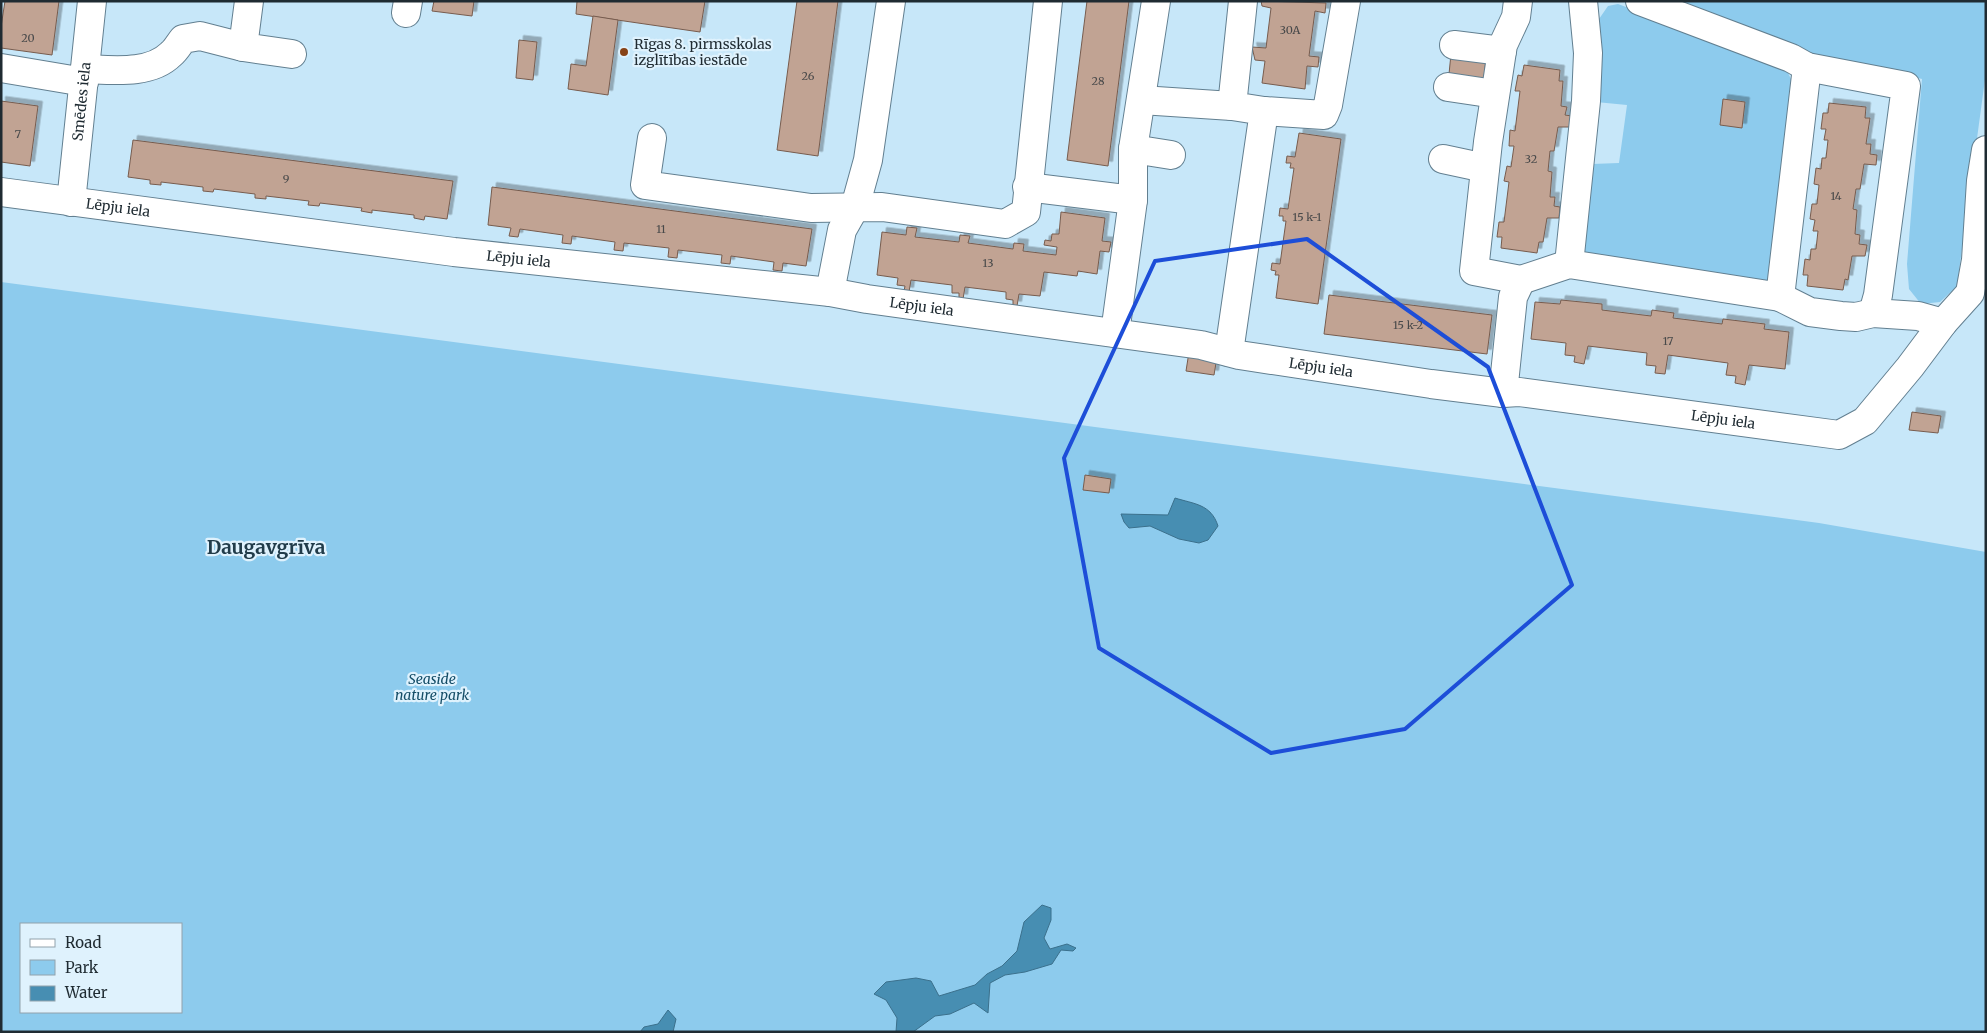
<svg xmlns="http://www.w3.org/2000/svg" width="1987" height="1033" font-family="Merriweather,serif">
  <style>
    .green { fill: #8dcbed; fill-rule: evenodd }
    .water { fill: #478eb2; stroke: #3b708c }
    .building { fill: #c1a393; stroke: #775c4e; filter: url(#shadow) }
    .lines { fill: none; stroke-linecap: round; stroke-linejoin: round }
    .minor-casing { stroke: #627f90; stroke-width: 30 }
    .minor { stroke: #fff; stroke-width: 28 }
    .marked { fill: none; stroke: #1d4ed8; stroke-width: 4; stroke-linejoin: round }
    .poi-dot { fill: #864216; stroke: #dff2fd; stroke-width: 2 }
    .labels { text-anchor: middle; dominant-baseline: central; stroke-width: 4.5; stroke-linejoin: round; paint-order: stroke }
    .number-label { font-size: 11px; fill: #48494a }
    .poi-label { font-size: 14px; fill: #1f2b32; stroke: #dff2fd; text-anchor: start }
    .street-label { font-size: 14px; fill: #1f2b32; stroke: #dff2fd }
    .park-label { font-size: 14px; font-style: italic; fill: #144d67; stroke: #dff2fd }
    .district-label { font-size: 19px; font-weight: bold; fill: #213c4a; stroke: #dff2fd }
  </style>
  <defs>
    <filter id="shadow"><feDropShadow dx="4.5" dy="-4.5" stdDeviation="0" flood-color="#0004"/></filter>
  </defs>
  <rect width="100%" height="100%" fill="#c7e7f9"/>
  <g class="green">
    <path d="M 1667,1 L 1986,1 L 1986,72 L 1957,286 L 1940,302 L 1921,304 L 1909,289 L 1907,264 L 1922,79 L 1808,53 Z"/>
    <path d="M 1618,4 L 1775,62 L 1787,71 L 1794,85 L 1770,280 L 1761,285 L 1589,257 L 1583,249 L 1592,164 L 1619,163 L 1627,105 L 1596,102 L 1602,69 L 1599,19 L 1608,6 Z"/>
    <path d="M 1,282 L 1819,523 L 1986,552 L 1986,1032 L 1,1032 ZM 21,924 L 181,924 L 181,1012 L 21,1012 Z"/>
  </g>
  <g class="water">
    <path d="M 1175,498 C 1194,504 1211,504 1218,526 L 1208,540 L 1199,543 L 1179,539 L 1150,526 L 1129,528 L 1124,522 L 1121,514 L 1168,515 Z"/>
    <path d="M 1042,905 L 1051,908 L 1051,920 L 1044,938 L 1050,949 L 1067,944 L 1076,948 L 1073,951 L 1061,950 L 1052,964 L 1025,972 L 1005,975 L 990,983 L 988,1013 L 974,1003 L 950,1014 L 935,1016 L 913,1032 L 896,1032 L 897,1018 L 886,1000 L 874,994 L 886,982 L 916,978 L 931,981 L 939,996 L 975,985 L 987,974 L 1002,966 L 1017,951 L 1024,922 Z"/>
    <path d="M 668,1010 L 676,1019 L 673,1032 L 640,1032 L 644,1027 L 658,1024 Z"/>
  </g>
  <g class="building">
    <path d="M 5,1 L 59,1 L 52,55 L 1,48 L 1,27 Z"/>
    <path d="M 434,1 L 474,1 L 472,16 L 432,11 Z"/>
    <path d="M 577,1 L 705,1 L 700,32 L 576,14 Z"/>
    <path d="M 797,1 L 838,1 L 818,156 L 777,150 Z"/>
    <path d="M 1087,1 L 1129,1 L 1108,166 L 1067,160 Z"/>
    <path d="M 1261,1 L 1326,3 L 1325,13 L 1315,11 L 1309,56 L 1319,57 L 1318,67 L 1307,66 L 1305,89 L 1262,83 L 1265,61 L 1255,60 L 1252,47 L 1266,48 L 1271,8 L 1262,6 Z"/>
    <path d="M 593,16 L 618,20 L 608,95 L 568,89 L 571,64 L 586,66 Z"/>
    <path d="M 519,40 L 537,42 L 533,80 L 516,78 Z"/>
    <path d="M 1451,54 L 1486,58 L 1484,79 L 1449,74 Z"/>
    <path d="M 1524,65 L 1560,70 L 1559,81 L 1563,81 L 1561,106 L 1567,107 L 1565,115 L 1572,116 L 1570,127 L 1558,127 L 1554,151 L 1550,151 L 1548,171 L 1552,172 L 1550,197 L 1555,197 L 1554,206 L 1560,207 L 1559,218 L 1547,218 L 1543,242 L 1539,242 L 1537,253 L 1501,248 L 1502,237 L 1497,237 L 1499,222 L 1504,222 L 1509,182 L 1504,181 L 1507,166 L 1511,167 L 1514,146 L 1509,146 L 1510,130 L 1515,131 L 1520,91 L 1515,91 L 1518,75 L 1522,76 Z"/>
    <path d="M 1723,99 L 1745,102 L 1742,128 L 1720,125 Z"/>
    <path d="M 1,101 L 38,106 L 30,166 L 1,162 Z"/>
    <path d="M 1829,103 L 1866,107 L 1865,118 L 1870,118 L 1866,144 L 1871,144 L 1870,154 L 1877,155 L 1876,165 L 1864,164 L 1860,189 L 1856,189 L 1853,209 L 1857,210 L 1855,234 L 1860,235 L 1859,244 L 1867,245 L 1865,256 L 1852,256 L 1848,280 L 1845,279 L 1843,290 L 1807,286 L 1808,275 L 1803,275 L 1805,259 L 1810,260 L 1811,249 L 1816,249 L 1818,231 L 1813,231 L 1815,220 L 1810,219 L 1812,204 L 1817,204 L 1819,185 L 1814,184 L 1816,168 L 1821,169 L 1822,158 L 1826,158 L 1828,140 L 1824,140 L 1826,129 L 1821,129 L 1823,113 L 1828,113 Z"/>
    <path d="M 1299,133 L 1341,139 L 1318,304 L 1276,298 L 1279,275 L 1275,275 L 1276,271 L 1271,270 L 1272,263 L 1280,264 L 1286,221 L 1283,221 L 1283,216 L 1279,216 L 1280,208 L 1288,209 L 1294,168 L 1290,168 L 1291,163 L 1286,163 L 1287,156 L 1295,157 Z"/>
    <path d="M 133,140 L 453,181 L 447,219 L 425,216 L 424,220 L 414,218 L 414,215 L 372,210 L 372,213 L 361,211 L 362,208 L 320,203 L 319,206 L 308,205 L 309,201 L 266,196 L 266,199 L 255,198 L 255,194 L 214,189 L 213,192 L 203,191 L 203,187 L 161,182 L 161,185 L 150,184 L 150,180 L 128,177 Z"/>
    <path d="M 492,187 L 812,229 L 806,266 L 783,263 L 782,271 L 773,270 L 774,262 L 731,256 L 730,264 L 721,263 L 722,255 L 678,250 L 677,258 L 668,257 L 669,248 L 624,243 L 623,251 L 614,250 L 615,242 L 572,236 L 571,244 L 562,243 L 563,235 L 520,229 L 518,237 L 509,236 L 511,228 L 488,225 Z"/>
    <path d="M 1061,212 L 1105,218 L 1102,241 L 1111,242 L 1109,252 L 1100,251 L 1097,274 L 1078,271 L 1077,276 L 1044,272 L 1040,296 L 1019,294 L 1017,306 L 1013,305 L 1013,300 L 1006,299 L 1006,292 L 965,287 L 963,299 L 959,298 L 959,293 L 952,293 L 952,285 L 911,280 L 909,292 L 904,291 L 905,286 L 897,285 L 898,278 L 877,275 L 882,232 L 906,235 L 907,227 L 917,228 L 915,237 L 959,242 L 960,235 L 970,236 L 968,243 L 1013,249 L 1014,243 L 1024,244 L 1023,251 L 1056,255 L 1057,247 L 1044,245 L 1045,240 L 1051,241 L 1052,234 L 1059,234 Z"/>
    <path d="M 1329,295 L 1492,315 L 1487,354 L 1324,334 Z"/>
    <path d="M 1561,300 L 1602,304 L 1602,310 L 1651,316 L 1652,310 L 1674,313 L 1673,318 L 1722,324 L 1723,319 L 1765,324 L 1764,329 L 1789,332 L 1785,369 L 1749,365 L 1745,385 L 1735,383 L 1736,376 L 1726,375 L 1728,363 L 1668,355 L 1665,374 L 1655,373 L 1656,366 L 1646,365 L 1647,353 L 1588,346 L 1584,364 L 1574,362 L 1575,356 L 1565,355 L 1566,343 L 1531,339 L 1535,302 L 1560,304 Z"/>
    <path d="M 1189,352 L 1217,357 L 1214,375 L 1186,371 Z"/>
    <path d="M 1912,412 L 1941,416 L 1938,433 L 1909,430 Z"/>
    <path d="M 1085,475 L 1111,479 L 1109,493 L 1083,490 Z"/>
  </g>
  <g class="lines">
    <defs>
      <g id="minor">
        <path d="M 249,1 L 243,47 L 292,54"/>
        <path d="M 1518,1 L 1516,17 L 1503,45 L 1502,51 L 1488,142 L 1474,271 L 1521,280 L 1569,264 L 1780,297 L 1807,67"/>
        <path d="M 1640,1 L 1791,58 L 1807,67 L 1906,86 L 1878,295 L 1873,313"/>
        <path d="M 406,13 L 408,1"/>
        <path d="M 1454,45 L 1502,51"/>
        <path d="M 1,68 L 84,82"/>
        <path d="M 85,69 C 113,70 150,75 171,54 C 176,50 179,44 183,39 L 200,36 L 243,47"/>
        <path d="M 1448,87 L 1495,94"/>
        <path d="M 1141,100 L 1232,106"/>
        <path d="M 1264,111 L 1324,115 L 1328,105 L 1346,1"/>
        <path d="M 652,138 L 645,185 L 811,208 L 882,207 L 1005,224 L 1026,212 L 1048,1"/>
        <path d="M 1133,149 L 1171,155"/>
        <path d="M 1443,159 L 1485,168"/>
        <path d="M 1027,187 L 1133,200"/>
        <path id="s1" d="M 1,192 L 454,252 L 830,292 L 867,299 L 1201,345 L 1239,355 L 1431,384 L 1503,393 L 1519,392 L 1839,435 L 1865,421 L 1910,367 L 1943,323 L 1970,293 L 1976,260 L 1981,181 L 1986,150"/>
        <path id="s2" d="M 71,202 L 92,1"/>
        <path d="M 1569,264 L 1586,101 L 1588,53 L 1583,1"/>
        <path d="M 830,292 L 842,230 L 855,207 L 868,160 L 891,1"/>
        <path d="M 1780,297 L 1810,312 L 1841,316 L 1856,317 L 1873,313 L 1918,316 L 1943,323"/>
        <path d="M 1115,333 L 1133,200 L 1133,149 L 1156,1"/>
        <path d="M 1229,352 L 1264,111 L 1232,106 L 1243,1"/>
        <path d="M 1503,393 L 1513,297 L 1521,280"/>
      </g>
    </defs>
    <use href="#minor" class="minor-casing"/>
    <use href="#minor" class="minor"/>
  </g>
  <path class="marked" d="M 1307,239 L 1488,367 L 1572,585 L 1405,729 L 1271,753 L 1099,648 L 1064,458 L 1155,261 Z"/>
  <circle class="poi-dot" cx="624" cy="52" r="5"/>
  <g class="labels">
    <g class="number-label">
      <text x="1290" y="30">30A</text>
      <text x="28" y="38">20</text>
      <text x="808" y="76">26</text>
      <text x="1098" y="81">28</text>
      <text x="18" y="134">7</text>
      <text x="1531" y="159">32</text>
      <text x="286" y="179">9</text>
      <text x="1836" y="196">14</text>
      <text x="1307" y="217">15 k-1</text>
      <text x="661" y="229">11</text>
      <text x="988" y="263">13</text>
      <text x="1408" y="325">15 k-2</text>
      <text x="1668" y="341">17</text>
    </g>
    <g class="poi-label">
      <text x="634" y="44">Rīgas 8. pirmsskolas<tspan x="634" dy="16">izglītības iestāde</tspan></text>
    </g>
    <g class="street-label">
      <text stroke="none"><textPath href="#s2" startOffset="101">Smēdes iela</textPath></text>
      <text stroke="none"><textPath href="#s1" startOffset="118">Lēpju iela</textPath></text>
      <text stroke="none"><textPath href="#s1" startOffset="522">Lēpju iela</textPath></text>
      <text stroke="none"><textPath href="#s1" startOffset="928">Lēpju iela</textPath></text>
      <text stroke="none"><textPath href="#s1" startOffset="1332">Lēpju iela</textPath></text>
      <text stroke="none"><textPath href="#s1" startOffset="1738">Lēpju iela</textPath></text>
    </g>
    <g class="park-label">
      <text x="432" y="679">Seaside<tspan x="432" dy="16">nature park</tspan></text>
    </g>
    <g class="district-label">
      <text x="266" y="547">Daugavgrīva</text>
    </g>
  </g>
  <rect width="1987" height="1033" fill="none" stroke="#1f2b32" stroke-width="5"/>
  <rect x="20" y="923" width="162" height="90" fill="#dff2fd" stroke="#92a2ac"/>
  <rect x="30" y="939" width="25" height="8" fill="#ffffff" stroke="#92a2ac"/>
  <text x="65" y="948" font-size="15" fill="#1f2b32">Road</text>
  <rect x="30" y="960" width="25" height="15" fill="#8dcbed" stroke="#92a2ac"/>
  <text x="65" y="973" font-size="15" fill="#1f2b32">Park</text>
  <rect x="30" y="986" width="25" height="15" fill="#478eb2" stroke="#92a2ac"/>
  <text x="65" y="998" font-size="15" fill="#1f2b32">Water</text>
</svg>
